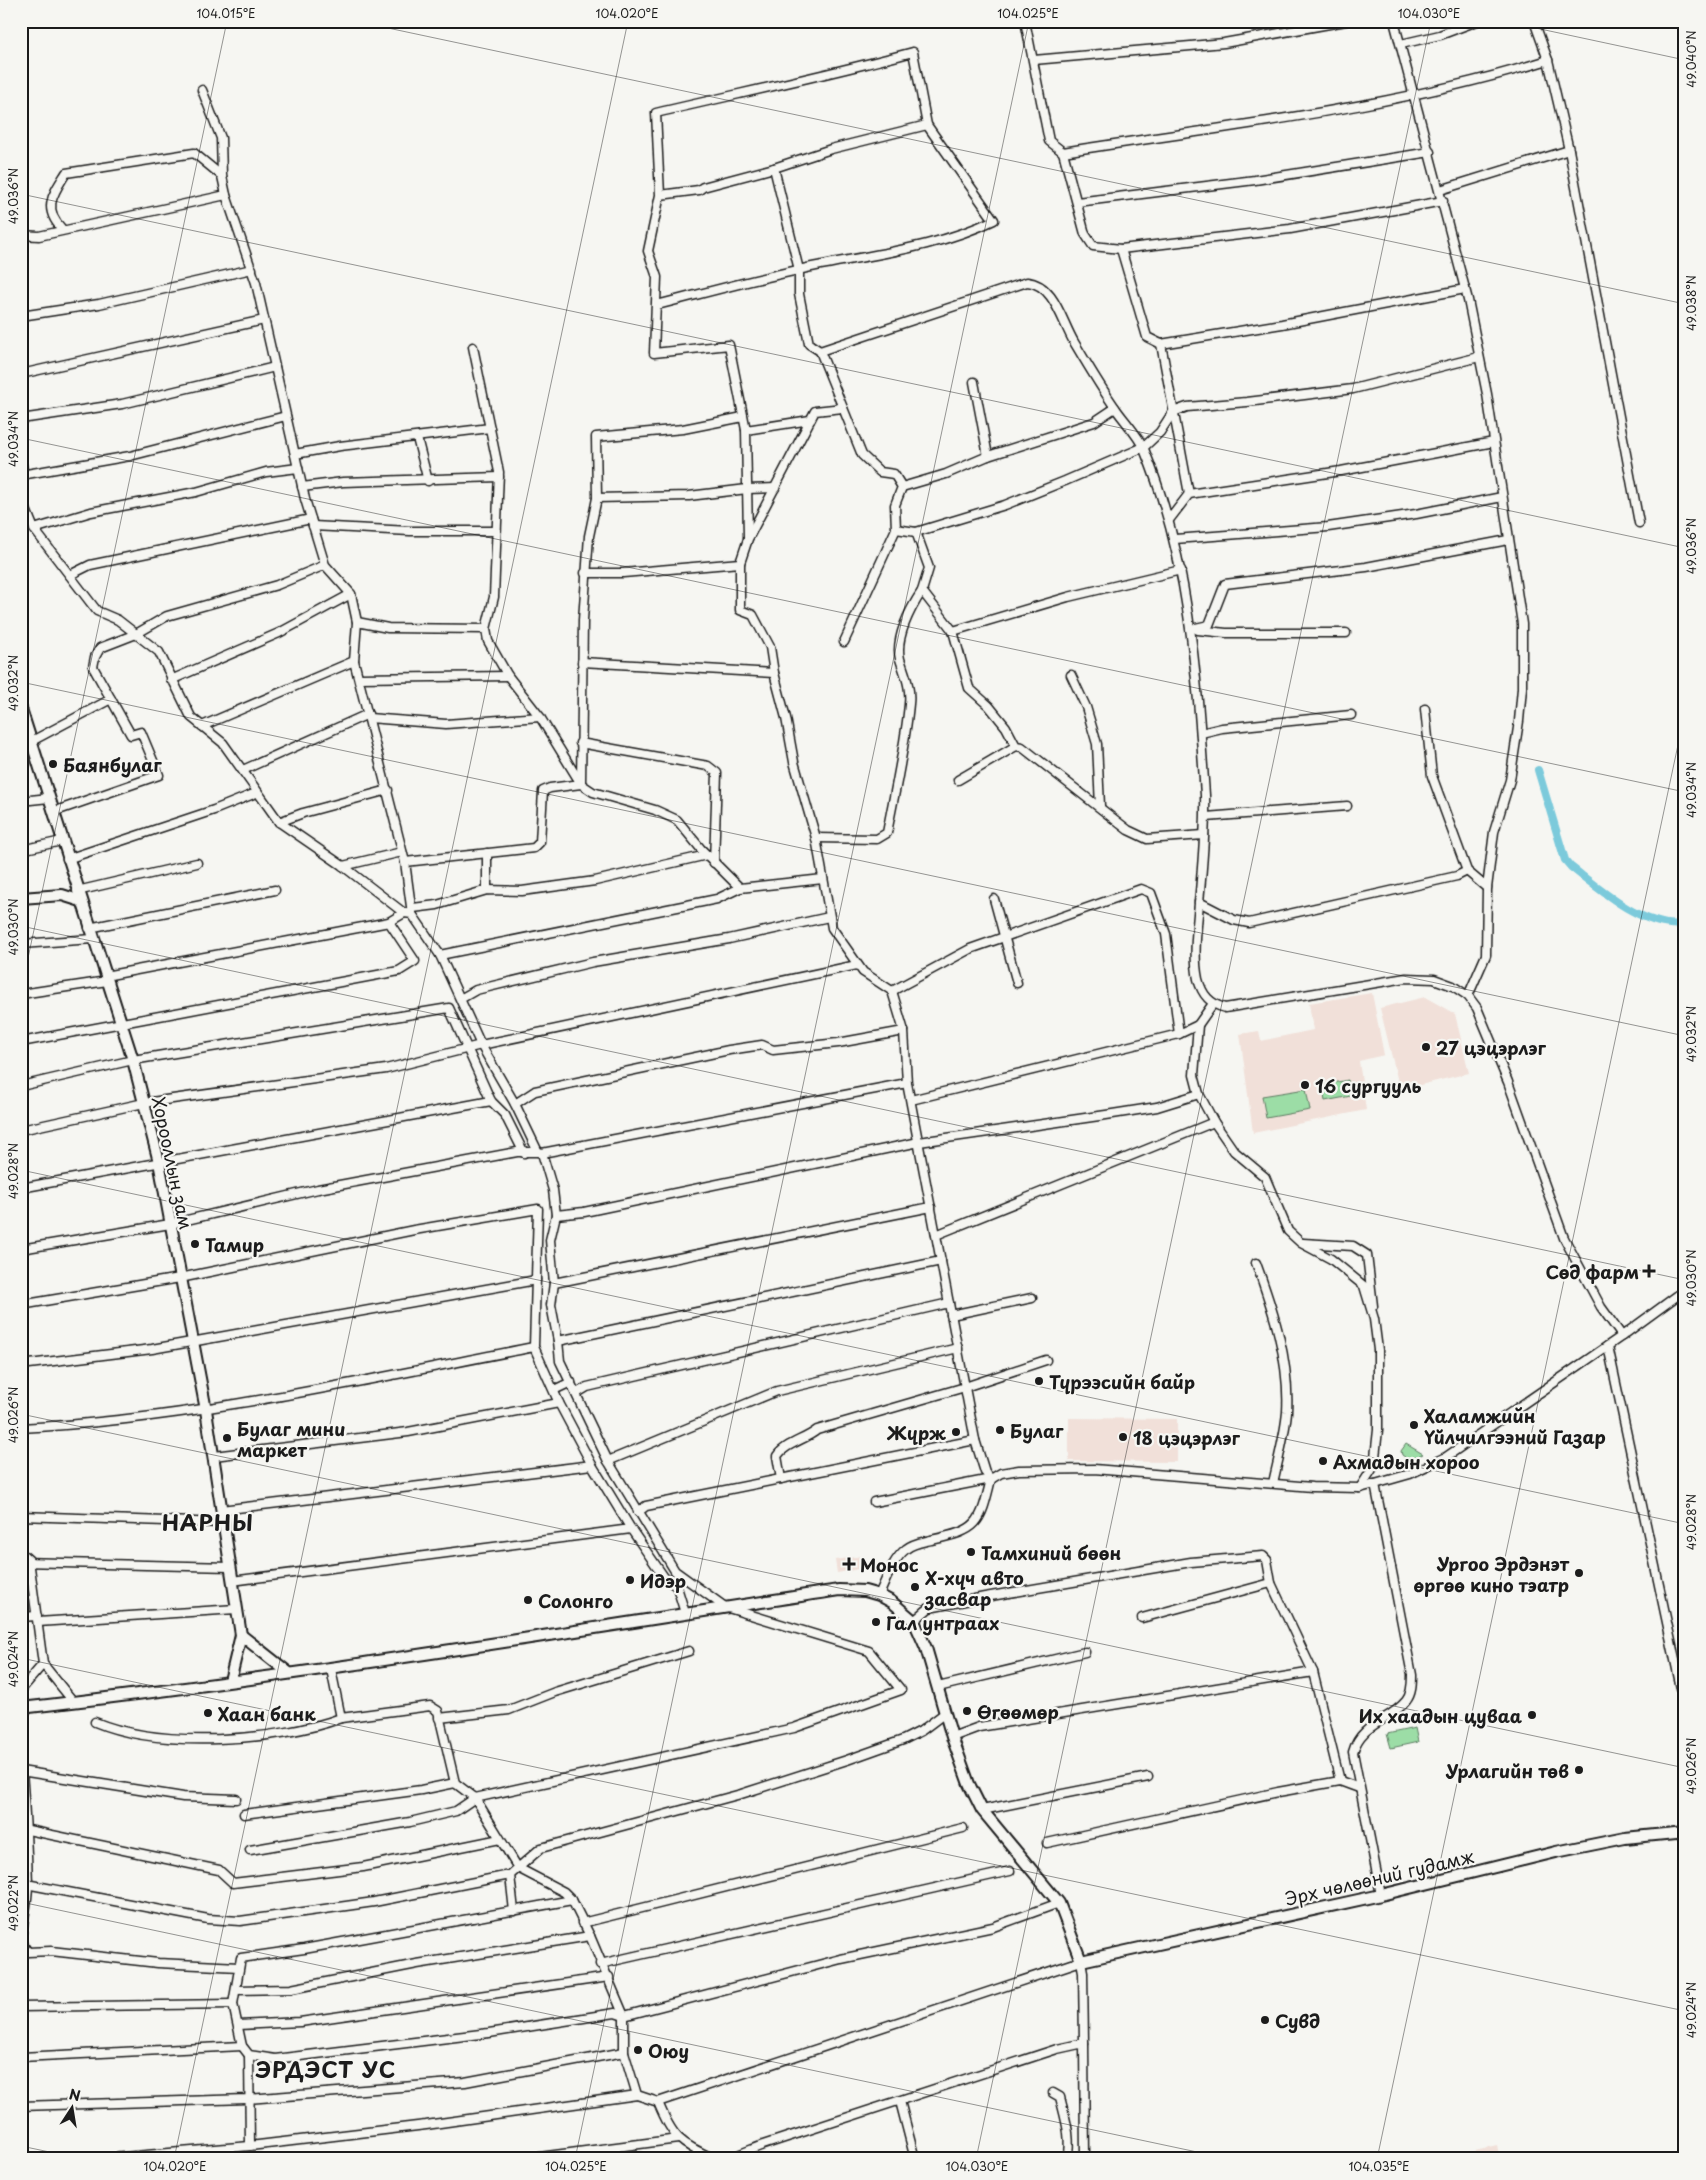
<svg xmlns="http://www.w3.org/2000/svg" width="1706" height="2180" font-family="'Playpen Sans',sans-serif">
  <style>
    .built { fill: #f1e0d9 }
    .green { fill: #9cdda6; stroke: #5c7c61 }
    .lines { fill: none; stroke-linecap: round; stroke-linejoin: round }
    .canal { stroke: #7ccadb; stroke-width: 8 }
    .street-casing { stroke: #1c1c1c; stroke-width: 11 }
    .secondary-casing { stroke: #1c1c1c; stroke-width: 14 }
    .street { stroke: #f6f6f2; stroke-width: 8 }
    .secondary { stroke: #f6f6f2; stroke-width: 10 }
    .ticks { fill: none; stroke: #1c1c1c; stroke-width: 1; stroke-opacity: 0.45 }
    .poi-dot { fill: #1c1c1c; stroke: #f6f6f2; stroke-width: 2 }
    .labels { text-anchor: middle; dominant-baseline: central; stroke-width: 4.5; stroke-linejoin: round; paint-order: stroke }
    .poi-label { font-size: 18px; font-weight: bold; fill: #1c1c1c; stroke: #f6f6f2; text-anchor: start }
    .street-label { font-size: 18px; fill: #1c1c1c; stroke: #f6f6f2 }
    .district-label { font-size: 22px; font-weight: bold; letter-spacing: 1px; fill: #1c1c1c; stroke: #f6f6f2 }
    .neatline { fill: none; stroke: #1c1c1c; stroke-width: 2 }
    .ticks-label { font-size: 12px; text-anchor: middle; fill: #1c1c1c }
  </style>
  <rect width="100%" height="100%" fill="#f6f6f2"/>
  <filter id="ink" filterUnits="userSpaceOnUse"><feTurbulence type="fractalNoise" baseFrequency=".02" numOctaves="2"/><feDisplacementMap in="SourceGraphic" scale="10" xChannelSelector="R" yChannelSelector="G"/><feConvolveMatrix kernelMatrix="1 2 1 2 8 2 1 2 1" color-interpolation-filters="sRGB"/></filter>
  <g filter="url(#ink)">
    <g class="built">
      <path d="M 1372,993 L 1384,1055 L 1359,1061 L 1366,1110 L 1253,1133 L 1240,1034 L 1259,1031 L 1261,1041 L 1313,1030 L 1309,1003 Z"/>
      <path d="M 1425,997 L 1455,1014 L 1469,1073 L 1400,1090 L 1380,1008 Z"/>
      <path d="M 1069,1418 L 1177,1419 L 1177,1462 L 1069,1461 Z"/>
      <path d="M 862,1556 L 864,1568 L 837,1573 L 835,1560 Z"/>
      <path d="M 1497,2145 L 1500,2159 L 1435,2159 Z"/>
    </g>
    <g class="green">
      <path d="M 1348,1080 L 1351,1096 L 1325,1101 L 1322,1085 Z"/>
      <path d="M 1306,1089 L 1310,1110 L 1266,1118 L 1262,1096 Z"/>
      <path d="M 1406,1444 L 1423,1454 L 1409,1460 L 1402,1455 L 1401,1451 Z"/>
      <path d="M 1415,1728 L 1418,1742 L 1391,1748 L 1387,1734 Z"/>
    </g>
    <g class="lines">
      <path class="canal" d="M 1538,770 L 1565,860 L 1571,867 C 1601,890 1645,930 1685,924"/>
      <defs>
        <g id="street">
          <path d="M 1025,21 L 1049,141 L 1063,152 L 1085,234 L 1093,246 L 1121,249 L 1147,337 L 1161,344 L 1189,494"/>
          <path d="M 1394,21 L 1468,300 L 1487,394 L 1522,624 L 1522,688 L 1519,721 L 1510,780 L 1494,832 L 1487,888 L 1486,955 L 1468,996"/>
          <path d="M 1534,21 L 1548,60 L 1569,150 L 1639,523"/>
          <path d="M 1401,44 L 1440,35 L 1477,21"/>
          <path d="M 1034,60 L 1224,43 L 1346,21"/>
          <path d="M 202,90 L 221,138 L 222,176 L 226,195 L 256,283 L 305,499 L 325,565 L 351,594 L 357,622 L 354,661 L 405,862 L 412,914"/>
          <path d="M 1063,152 C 1226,126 1391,109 1548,60"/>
          <path d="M 774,168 L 799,270 L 799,294 L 809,344 L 820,351 L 862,455 L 880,472 L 894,474 L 902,487 L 895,505 L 896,529 L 844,642"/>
          <path d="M 1440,190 L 1569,150"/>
          <path d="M 660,195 L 699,190 L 703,187 L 774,168 L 831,149 L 927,125 L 913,52 C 828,75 741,93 656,113 L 660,195 L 648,251 L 657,277 L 654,353 L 729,345 L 746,430 L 748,537"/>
          <path d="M 1077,202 L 1255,180 L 1430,152"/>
          <path d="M 62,229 C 42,208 53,194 66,173 L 194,153 L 222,176"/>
          <path d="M 21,235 L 39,236 L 226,195"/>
          <path d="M 1121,249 L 1290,229 L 1443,201"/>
          <path d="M 657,305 C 704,293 751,280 798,270 C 863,255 933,250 994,220 L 927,125"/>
          <path d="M 21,316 L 99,304 L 252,269"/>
          <path d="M 1161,344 L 1282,324 L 1465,289"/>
          <path d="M 820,351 L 1027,282 C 1054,284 1062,322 1074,342 C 1087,364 1101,388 1116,409 C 1125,422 1138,435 1144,449 C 1190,560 1197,678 1205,795 C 1206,831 1202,867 1199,903 C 1197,927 1193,955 1198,979 C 1202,995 1210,1004 1225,1008 L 1406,978 L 1434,979 L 1453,986 L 1468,996 L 1477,1008 L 1508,1082 L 1564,1238 L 1601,1307 L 1622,1336"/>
          <path d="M 21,374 L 264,320"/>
          <path d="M 974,382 L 988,456"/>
          <path d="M 843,408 L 815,411 L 748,539 L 740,563 L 740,610 L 753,615 L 770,647 L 774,673 L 786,718 L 794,762 L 816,838 L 832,928 L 863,972 L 892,991 L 904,1031 L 907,1083 L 975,1440 L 985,1472 L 991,1479"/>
          <path d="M 743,417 L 683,429 L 596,437 L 597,498 L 589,536 L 583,620 L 581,784 L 593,792 L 655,810 L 677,820 L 701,849 L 740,888 L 823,879"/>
          <path d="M 21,419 L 122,404 L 275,367"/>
          <path d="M 746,430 L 810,420"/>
          <path d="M 417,438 L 428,481"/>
          <path d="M 295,454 L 340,446 L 490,428"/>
          <path d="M 21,461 L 24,475 L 21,482"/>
          <path d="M 21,475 L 130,456 L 286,416"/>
          <path d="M 302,487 L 343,482 L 499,477"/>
          <path d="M 902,487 L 946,474 L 988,456 L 1094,422 L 1115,408"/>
          <path d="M 21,497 L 34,529 L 97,611 L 118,620 L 159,652 L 191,717 L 223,743 L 279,822 L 343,866 L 404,913 L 412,914 L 440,955 L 481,1045 L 515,1104 L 538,1152 L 542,1153 L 553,1190 L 556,1215 L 550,1240 L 554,1283 L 551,1305 L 558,1341 L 560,1361 L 608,1461 L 675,1571 L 725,1607 L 869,1651 L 901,1690 L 794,1728 L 475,1798 L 456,1811 L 410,1822 L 250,1850"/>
          <path d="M 597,498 L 689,496 L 747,489 L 775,488"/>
          <path d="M 1169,520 L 1189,494 L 1341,471 L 1494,442"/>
          <path d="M 313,526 L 410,531 L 496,531"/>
          <path d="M 34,529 L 91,512 L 196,492 L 266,472 L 298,468"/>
          <path d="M 896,529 L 916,532 L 1005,505 L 1065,481 L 1144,447 L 1160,432 L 1173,412 L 1187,407 L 1247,402 L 1353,389 L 1479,357"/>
          <path d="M 916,532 L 929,568 L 922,591 L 953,631 L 969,688 L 989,706 L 1006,727 L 1016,746 L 1022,747 L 1128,830 L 1147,839 L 1204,835"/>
          <path d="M 1175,539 L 1328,527 L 1416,514 L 1502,497"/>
          <path d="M 585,573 L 623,573 L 740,563"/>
          <path d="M 70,575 L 90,565 L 311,519"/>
          <path d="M 357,622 L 388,628 L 486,629"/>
          <path d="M 1191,629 L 1209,625 L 1225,584 L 1366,567 L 1508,540"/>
          <path d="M 1198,630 L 1226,633 L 1346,633"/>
          <path d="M 953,631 L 1068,597 L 1181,570"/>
          <path d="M 582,662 L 774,673"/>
          <path d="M 1071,675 L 1086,707 L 1097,744 L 1100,806"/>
          <path d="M 359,678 L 508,676"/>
          <path d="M 171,680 L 279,633 L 351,594"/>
          <path d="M 1425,709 L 1432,776 L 1467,871 L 1487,888"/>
          <path d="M 369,718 L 446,724 L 540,717"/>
          <path d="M 202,726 L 354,661"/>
          <path d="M 1201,733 L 1222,728 L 1351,715"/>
          <path d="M 21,743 L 30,742 L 111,699"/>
          <path d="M 580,743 L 708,766 L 717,773 L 714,863"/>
          <path d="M 243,770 L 368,714"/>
          <path d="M 958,780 L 1016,746"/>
          <path d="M 21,801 L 49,798"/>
          <path d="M 53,812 L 159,775 L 141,732 L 131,735 L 93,667 L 95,657 L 100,648 L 136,634 L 167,616 L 277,585 L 325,565"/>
          <path d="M 1206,817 L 1347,806"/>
          <path d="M 279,822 L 303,813 L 388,790"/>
          <path d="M 816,838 L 877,839 L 887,833 C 895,790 905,747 909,704 C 911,687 905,675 900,659 C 895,638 910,609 922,591"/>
          <path d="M 21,850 L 62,841"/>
          <path d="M 67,859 L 214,810 L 256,793"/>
          <path d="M 405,862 L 534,848 L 540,842 L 543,791 L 550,788 L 581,784 L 540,717 L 508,676 L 488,641 L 486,629 L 494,597 L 499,472 L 473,347"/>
          <path d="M 343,866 L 402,852"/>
          <path d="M 487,890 L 487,853"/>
          <path d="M 77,891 L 197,863"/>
          <path d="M 994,899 L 1017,983"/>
          <path d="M 1199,902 L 1234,920 L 1249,923 L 1457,876 L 1467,871"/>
          <path d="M 413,908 L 437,905 L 487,890 L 522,891 L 595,881 L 707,855"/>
          <path d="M 89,928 L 275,890"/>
          <path d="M 21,944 L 93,939"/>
          <path d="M 440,955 L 717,899 L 740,888"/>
          <path d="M 105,976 L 389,922 L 404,913"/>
          <path d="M 892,991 L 970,949 L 1141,889 L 1151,893 L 1166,934 L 1179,1034"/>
          <path d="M 21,994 L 107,981"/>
          <path d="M 462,998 L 476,990 L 593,962 L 729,939 L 829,917"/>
          <path d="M 21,1042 L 399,971 L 415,961 L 389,922"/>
          <path d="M 21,1086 L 133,1060 L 449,1008 L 491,1101 L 505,1115 L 524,1153"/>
          <path d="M 1199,1094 L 1214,1122 L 1234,1151 L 1265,1177 L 1288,1231 L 1301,1243 L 1331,1259 L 1364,1286 L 1374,1319 L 1378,1350 L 1378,1430 L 1374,1466 L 1360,1488"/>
          <path d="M 911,1100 L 1179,1034 L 1198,1025 L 1212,1005"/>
          <path d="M 515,1104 L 535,1091 L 729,1050 L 762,1045 L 773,1050 L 838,1043 L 904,1031"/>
          <path d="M 21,1130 L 144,1103 L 386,1069 L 481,1045 L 857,965"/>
          <path d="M 542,1153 L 907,1083"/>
          <path d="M 21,1188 L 491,1101"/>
          <path d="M 556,1215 L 584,1212 L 919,1142 L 1106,1115 L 1157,1107 L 1199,1094 L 1194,1075 L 1198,1025"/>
          <path d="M 936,1235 L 1214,1122"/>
          <path d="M 1303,1243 L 1353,1246 L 1367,1255 L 1373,1306"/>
          <path d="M 21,1249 L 170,1224 L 318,1189 L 517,1152 L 538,1152"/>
          <path d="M 1256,1263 C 1273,1310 1290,1361 1287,1412 C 1285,1435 1278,1460 1273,1483"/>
          <path d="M 554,1283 L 931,1207"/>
          <path d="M 21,1305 L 180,1278 L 414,1230 L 538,1209 L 534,1347 L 559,1403 L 592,1465 L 631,1529 L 664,1577 L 677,1587 L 685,1613"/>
          <path d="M 951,1315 L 1032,1298"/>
          <path d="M 558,1341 L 941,1261"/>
          <path d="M 1608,1346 L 1685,1707"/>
          <path d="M 21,1365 L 152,1349 L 536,1280"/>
          <path d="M 554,1390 L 571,1382"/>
          <path d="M 577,1393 L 587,1387 L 949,1303"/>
          <path d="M 21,1428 C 194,1419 364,1380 534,1347"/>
          <path d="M 214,1456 L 408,1432 L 559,1403"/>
          <path d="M 608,1461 L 777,1391 L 958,1348"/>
          <path d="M 781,1479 L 777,1456 C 786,1443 805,1440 817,1430 L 965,1387 L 1046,1360"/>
          <path d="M 1375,1484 L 1412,1675 C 1412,1683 1412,1694 1406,1701 C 1390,1721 1361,1723 1353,1752 L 1381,1895"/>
          <path d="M 874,1502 L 991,1479"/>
          <path d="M 221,1510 L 592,1465"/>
          <path d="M 638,1512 L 646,1506 L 975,1440"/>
          <path d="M 21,1516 L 223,1523"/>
          <path d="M 21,1553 L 29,1560 L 43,1664 L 72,1700"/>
          <path d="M 21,1562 L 230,1567"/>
          <path d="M 232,1581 L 631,1529"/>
          <path d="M 879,1595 C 886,1580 893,1559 906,1549 C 913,1543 923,1542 931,1540 C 979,1530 980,1525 991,1479 L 1001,1473 L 1019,1470 L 1094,1469 L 1312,1487 L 1360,1488 L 1375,1484 L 1410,1474 L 1446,1457 L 1622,1336 L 1685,1290"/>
          <path d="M 21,1617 L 37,1616"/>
          <path d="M 1142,1618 L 1271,1583"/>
          <path d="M 914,1621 L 929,1608 L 985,1597 L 1191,1562 L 1263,1556 L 1267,1560 L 1271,1583 L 1313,1672 L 1340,1781"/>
          <path d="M 38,1622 L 236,1609"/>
          <path d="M 331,1669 L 341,1718 L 430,1706 L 438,1711 L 455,1783 L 475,1798 L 518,1868 L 564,1892 L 572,1900 L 590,1936 L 624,2016 L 624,2052 L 637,2095 L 658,2102 C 673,2139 679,2142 714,2159"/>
          <path d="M 938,1687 L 1085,1652"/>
          <path d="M 21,1690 L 43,1664"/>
          <path d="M 439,1718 L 509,1710 L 555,1692 L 689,1651"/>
          <path d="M 95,1722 C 160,1749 276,1742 341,1718"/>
          <path d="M 952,1737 L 979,1727 L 1313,1672"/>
          <path d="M 21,1771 L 183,1797 L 236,1799"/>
          <path d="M 982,1810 L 1148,1777"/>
          <path d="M 244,1814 L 421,1790 L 455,1783"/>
          <path d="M 28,1830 L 219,1870 L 233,1883 L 363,1867 L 500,1839"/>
          <path d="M 1047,1843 L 1278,1792 L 1340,1781 L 1359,1788"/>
          <path d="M 510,1875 L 514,1911"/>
          <path d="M 21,1883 L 208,1919 L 240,1921 L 374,1902 L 510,1875 L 541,1848 L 741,1794 L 847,1760 L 903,1740 L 921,1731 L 945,1713"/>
          <path d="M 572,1900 L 304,1949 L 241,1958 L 233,2004 L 242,2046 L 249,2055 L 275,2059 L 489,2033 L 615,2013 L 624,2016 L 841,1959 L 993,1927 L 1059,1903"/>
          <path d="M 582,1923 L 963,1828"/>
          <path d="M 21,1938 C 23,1921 28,1902 28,1884 C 27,1846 25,1809 22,1771"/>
          <path d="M 21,1942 L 28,1952 L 51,1951 L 158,1963 L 239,1967"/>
          <path d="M 600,1964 L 1010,1871"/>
          <path d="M 236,1990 L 291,1989 L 417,1964 L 590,1936"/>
          <path d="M 21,2007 L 233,2004"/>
          <path d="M 239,2025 L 300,2022 L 609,1977"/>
          <path d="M 1084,2043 L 1085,2159"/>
          <path d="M 249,2055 L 250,2146"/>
          <path d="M 21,2057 L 242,2046"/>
          <path d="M 1053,2093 L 1060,2097 C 1065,2118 1072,2137 1067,2159"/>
          <path d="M 900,2101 L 915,2159"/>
          <path d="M 658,2102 L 1081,1961 L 1083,1972 L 1084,2043 L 1057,2049 L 763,2145 L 740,2154 L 736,2159"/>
          <path d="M 21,2106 L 247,2099 L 465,2082 L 624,2052"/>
          <path d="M 100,2159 L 250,2146 L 426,2125 L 637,2095"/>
          <path d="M 524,2159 L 678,2139"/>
        </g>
        <g id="secondary">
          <path d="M 21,709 L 133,1060 L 159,1162 L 206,1410 L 241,1635 L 230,1681"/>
          <path d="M 21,898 L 62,895 L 81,901"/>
          <path d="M 241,1635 L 289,1673"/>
          <path d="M 21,1708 C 295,1677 567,1632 839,1590 L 865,1591 L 879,1595 L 892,1602 L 914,1621 L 926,1648 L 952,1737 L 969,1784 L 982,1810 L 1059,1903 L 1081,1961 L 1381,1895 L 1556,1852 L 1625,1838 L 1685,1832"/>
        </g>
      </defs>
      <use href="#street" class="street-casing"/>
      <use href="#secondary" class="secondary-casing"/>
      <use href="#street" class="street"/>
      <use href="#secondary" class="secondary"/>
    </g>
  </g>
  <path class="ticks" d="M 355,21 L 1685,304M 1503,21 L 1685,60M 21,194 L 1685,548M 21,438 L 1685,792M 21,682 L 1685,1036M 21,926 L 1685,1280M 21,991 L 227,21M 21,1170 L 1685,1524M 21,1414 L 1685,1768M 21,1658 L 1685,2011M 21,1902 L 1230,2159M 21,2146 L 83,2159M 174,2159 L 628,21M 575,2159 L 1029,21M 976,2159 L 1431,21M 1377,2159 L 1685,712"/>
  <g class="poi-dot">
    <circle cx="53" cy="764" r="5"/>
    <circle cx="1426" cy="1047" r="5"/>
    <circle cx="1305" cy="1085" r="5"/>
    <circle cx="195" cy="1244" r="5"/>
    <path d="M1646.5 1263.5h5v5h5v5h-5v5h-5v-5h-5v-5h5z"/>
    <circle cx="1039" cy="1381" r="5"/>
    <circle cx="1414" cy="1425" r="5"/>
    <circle cx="1000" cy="1430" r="5"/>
    <circle cx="956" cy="1432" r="5"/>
    <circle cx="1123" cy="1437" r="5"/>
    <circle cx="227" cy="1438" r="5"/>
    <circle cx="1323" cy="1461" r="5"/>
    <circle cx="971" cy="1552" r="5"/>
    <path d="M846.5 1556.5h5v5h5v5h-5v5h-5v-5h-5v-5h5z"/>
    <circle cx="1579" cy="1573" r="5"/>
    <circle cx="630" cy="1580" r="5"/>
    <circle cx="915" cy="1587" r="5"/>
    <circle cx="528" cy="1600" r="5"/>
    <circle cx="876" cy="1622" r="5"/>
    <circle cx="967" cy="1711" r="5"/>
    <circle cx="208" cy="1713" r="5"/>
    <circle cx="1532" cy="1715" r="5"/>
    <circle cx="1579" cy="1770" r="5"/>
    <circle cx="1265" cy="2020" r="5"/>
    <circle cx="638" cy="2050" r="5"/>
  </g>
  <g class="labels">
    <g class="poi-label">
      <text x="63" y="764">Баянбулаг</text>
      <text x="1436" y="1047">27 цэцэрлэг</text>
      <text x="1315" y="1085">16 сургууль</text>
      <text x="205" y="1244">Тамир</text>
      <text x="1639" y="1271" text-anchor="end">Сөд фарм</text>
      <text x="1049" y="1381">Түрээсийн байр</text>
      <text x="1424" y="1415">Халамжийн<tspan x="1424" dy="21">Үйлчилгээний Газар</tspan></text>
      <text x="237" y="1428">Булаг мини<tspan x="237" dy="21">маркет</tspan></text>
      <text x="1010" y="1430">Булаг</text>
      <text x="946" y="1432" text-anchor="end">Жүрж</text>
      <text x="1133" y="1437">18 цэцэрлэг</text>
      <text x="1333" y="1461">Ахмадын хороо</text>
      <text x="981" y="1552">Тамхиний бөөн</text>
      <text x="1569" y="1563" text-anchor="end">Ургоо Эрдэнэт<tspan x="1569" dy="21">өргөө кино тэатр</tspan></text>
      <text x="860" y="1564">Монос</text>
      <text x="925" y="1577">Х-хүч авто<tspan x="925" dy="21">засвар</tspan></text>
      <text x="640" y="1580">Идэр</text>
      <text x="538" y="1600">Солонго</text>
      <text x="886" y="1622">Гал унтраах</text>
      <text x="977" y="1711">Өгөөмөр</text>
      <text x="218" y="1713">Хаан банк</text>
      <text x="1522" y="1715" text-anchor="end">Их хаадын цуваа</text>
      <text x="1569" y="1770" text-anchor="end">Урлагийн төв</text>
      <text x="1275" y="2020">Сувд</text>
      <text x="648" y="2050">Оюу</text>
    </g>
    <g class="street-label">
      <text transform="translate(173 1163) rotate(78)">Хорооллын зам</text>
      <text transform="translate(1379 1877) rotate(-13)">Эрх чөлөөний гудамж</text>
    </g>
    <g class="district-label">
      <text x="208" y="1521">НАРНЫ</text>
      <text x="326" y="2068">ЭРДЭСТ УС</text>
    </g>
  </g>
  <rect width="1706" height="2180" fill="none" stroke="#f6f6f2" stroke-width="55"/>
  <g transform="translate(72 2108) rotate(12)" stroke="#f6f6f2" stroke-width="4" paint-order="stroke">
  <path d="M0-4L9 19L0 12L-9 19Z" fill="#1c1c1c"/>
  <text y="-8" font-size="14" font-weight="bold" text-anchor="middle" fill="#1c1c1c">N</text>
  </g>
  <rect x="28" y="28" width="1650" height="2124" class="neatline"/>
  <g class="ticks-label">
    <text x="226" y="18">104.015°E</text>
    <text x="627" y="18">104.020°E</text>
    <text x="1028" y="18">104.025°E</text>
    <text x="1429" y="18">104.030°E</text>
    <text transform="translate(1692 59) rotate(-90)" y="4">49.040°N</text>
    <text transform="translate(14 196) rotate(-90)" y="4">49.036°N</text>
    <text transform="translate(1692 303) rotate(-90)" y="4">49.038°N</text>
    <text transform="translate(14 439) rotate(-90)" y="4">49.034°N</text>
    <text transform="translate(1692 546) rotate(-90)" y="4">49.036°N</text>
    <text transform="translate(14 683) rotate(-90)" y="4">49.032°N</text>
    <text transform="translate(1692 790) rotate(-90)" y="4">49.034°N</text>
    <text transform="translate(14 927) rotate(-90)" y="4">49.030°N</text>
    <text transform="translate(1692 1034) rotate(-90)" y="4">49.032°N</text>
    <text transform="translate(14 1171) rotate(-90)" y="4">49.028°N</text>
    <text transform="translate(1692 1278) rotate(-90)" y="4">49.030°N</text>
    <text transform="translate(14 1415) rotate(-90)" y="4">49.026°N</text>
    <text transform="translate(1692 1522) rotate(-90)" y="4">49.028°N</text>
    <text transform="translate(14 1659) rotate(-90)" y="4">49.024°N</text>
    <text transform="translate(1692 1766) rotate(-90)" y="4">49.026°N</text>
    <text transform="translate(14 1903) rotate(-90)" y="4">49.022°N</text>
    <text transform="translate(1692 2010) rotate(-90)" y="4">49.024°N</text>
    <text x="175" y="2171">104.020°E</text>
    <text x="576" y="2171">104.025°E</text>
    <text x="977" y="2171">104.030°E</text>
    <text x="1379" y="2171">104.035°E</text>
  </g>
</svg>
